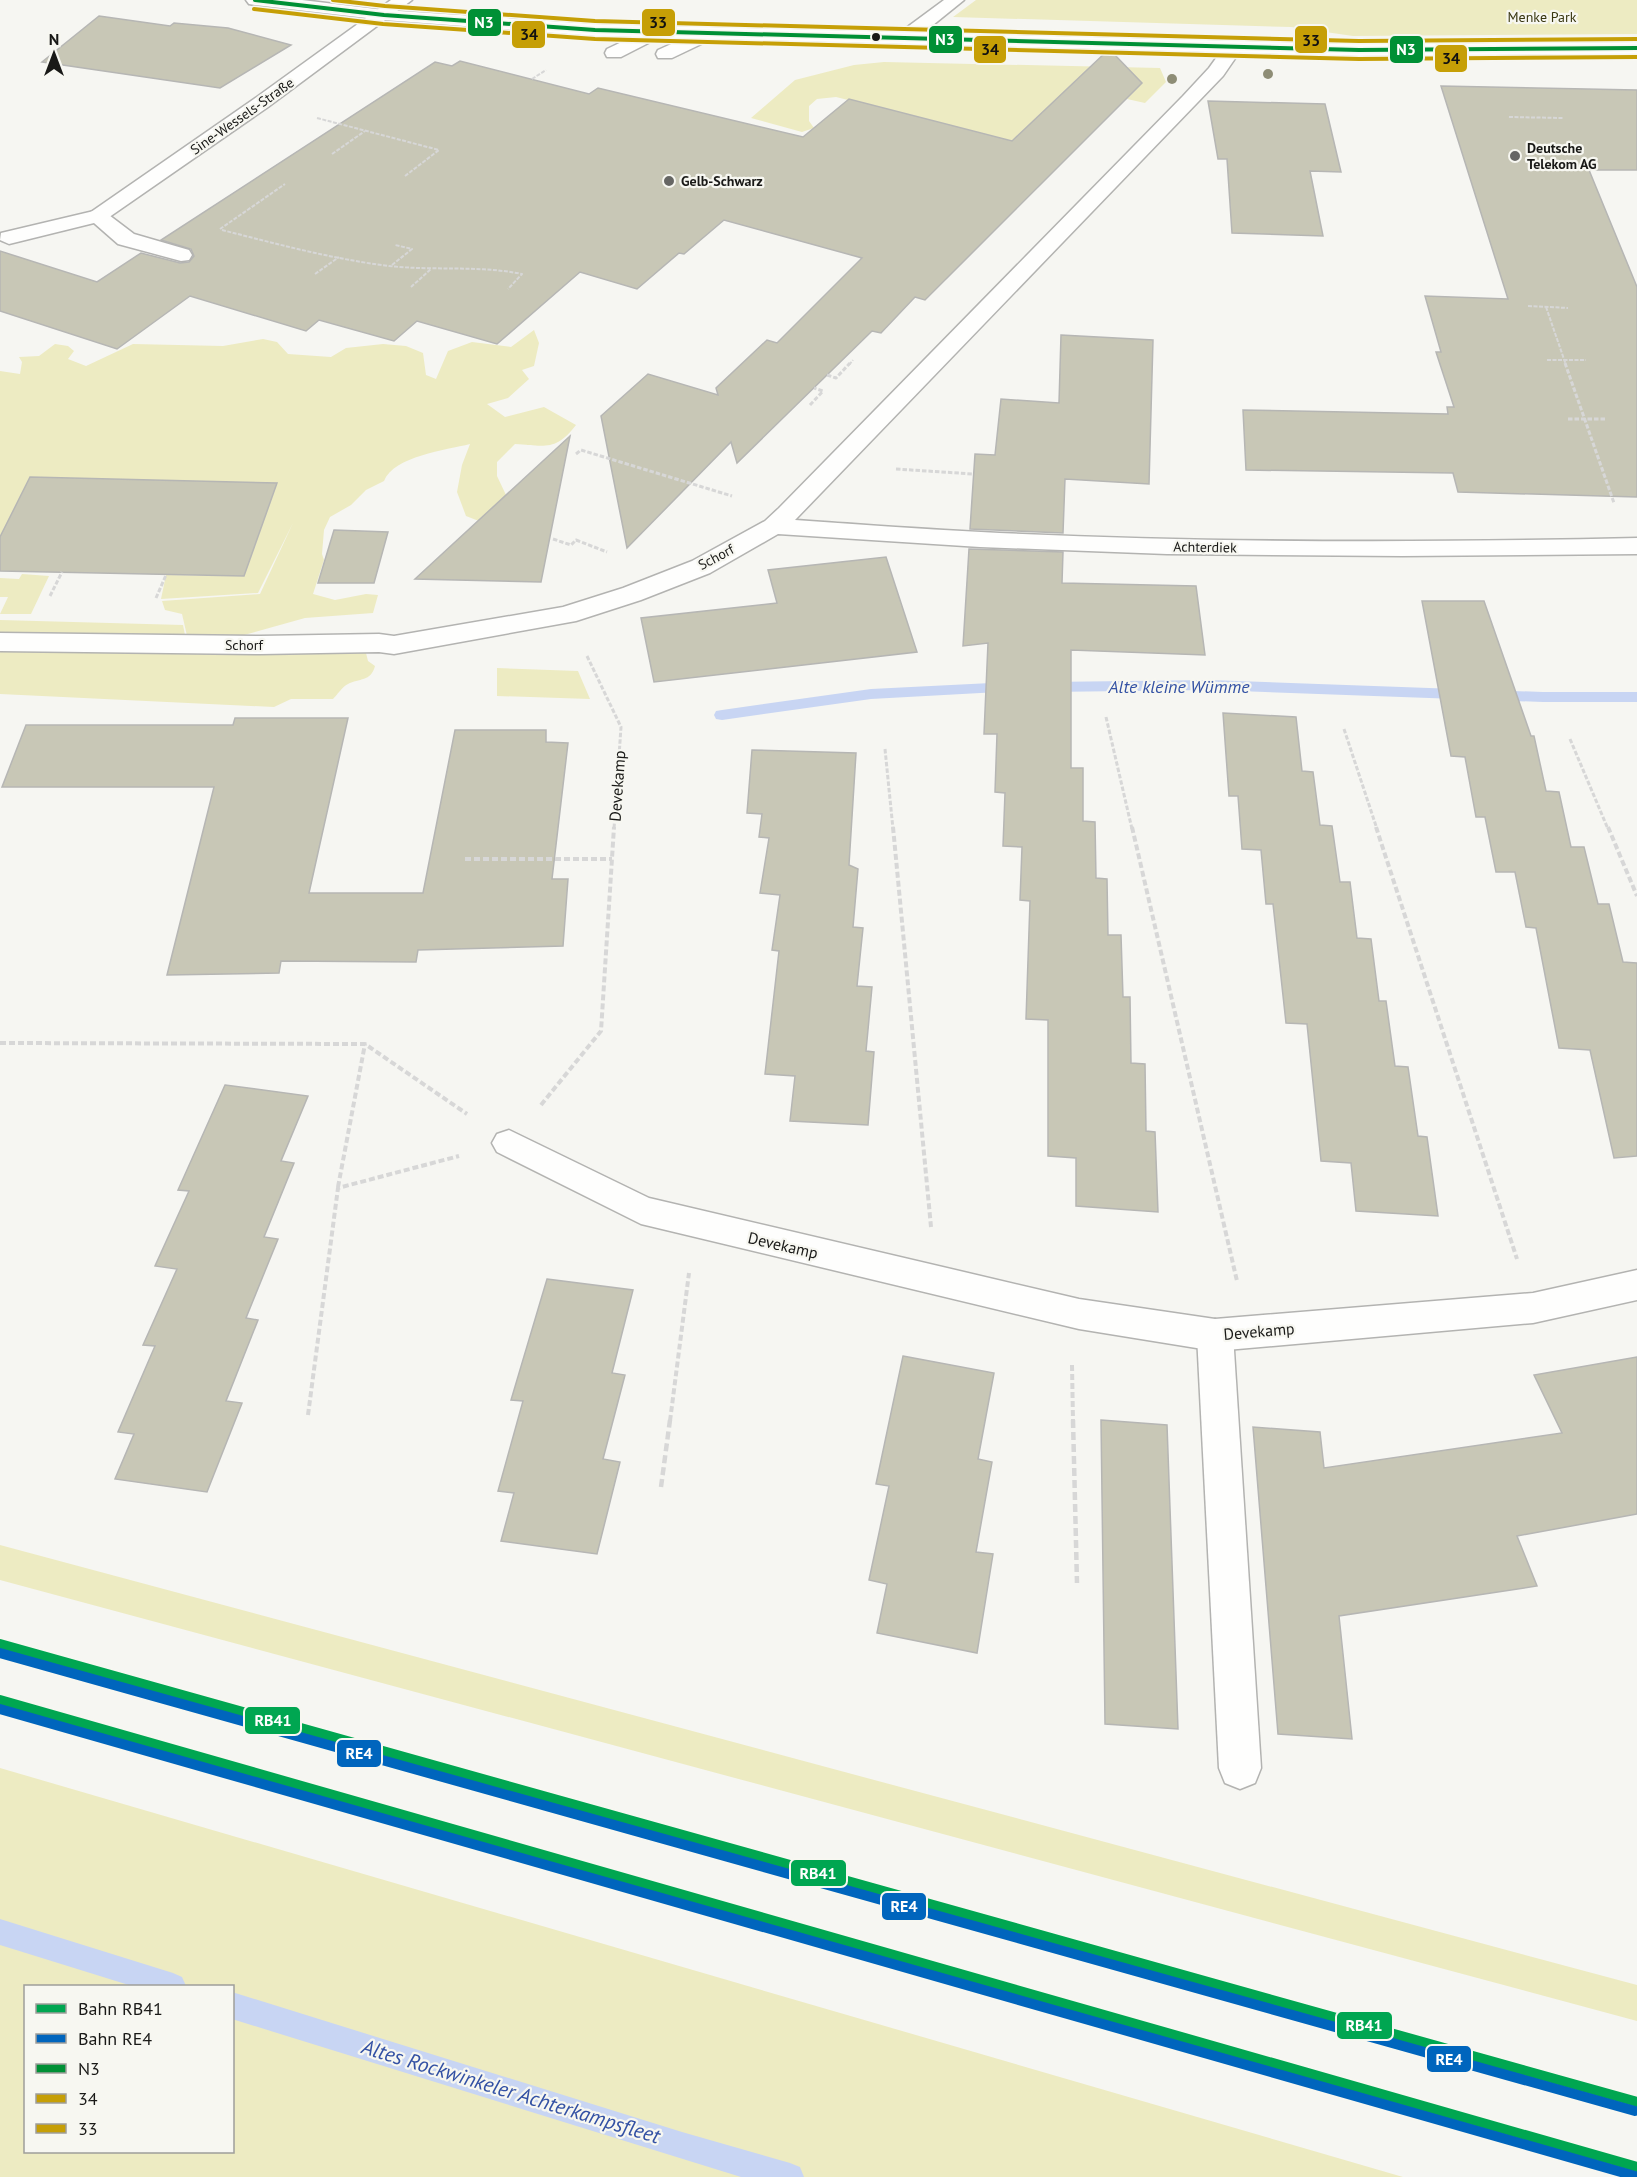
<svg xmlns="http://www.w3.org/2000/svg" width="1637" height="2177" font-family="'PT Sans',sans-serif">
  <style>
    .green { fill: #edebc2; fill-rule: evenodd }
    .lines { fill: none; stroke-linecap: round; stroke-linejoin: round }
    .stream { fill: #c8d5f3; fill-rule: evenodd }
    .building { fill: #c8c7b6; stroke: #b6b6b4; stroke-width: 1.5 }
    .lane-casing { stroke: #b3b3b1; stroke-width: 3 }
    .street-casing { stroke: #b3b3b1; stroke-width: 3 }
    .secondary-casing { stroke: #b3b3b1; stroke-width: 3 }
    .path-far3 { stroke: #d7d7d7; stroke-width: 2; stroke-dasharray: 4 1.5; stroke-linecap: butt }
    .path-far2 { stroke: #d7d7d7; stroke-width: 3; stroke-dasharray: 4.5 2; stroke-linecap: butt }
    .path-far1 { stroke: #d7d7d7; stroke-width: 4; stroke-dasharray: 6 3; stroke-linecap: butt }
    .path { stroke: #d7d7d7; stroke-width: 4.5; stroke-dasharray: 8 4; stroke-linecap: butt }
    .lane { fill: #fefefd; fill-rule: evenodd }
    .street { fill: #fefefd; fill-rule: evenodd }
    .secondary { fill: #fefefd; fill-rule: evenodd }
    .bus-1-casing { stroke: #f7f7f1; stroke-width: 7 }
    .bus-2-casing { stroke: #f7f7f1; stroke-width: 7 }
    .bus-3-casing { stroke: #f7f7f1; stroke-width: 7 }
    .bus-1 { stroke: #009035; stroke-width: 4 }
    .bus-2 { stroke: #c69f06; stroke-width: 4 }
    .bus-3 { stroke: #c69f06; stroke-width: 4 }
    .rail-1-casing { stroke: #f7f7f1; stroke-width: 14 }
    .rail-2-casing { stroke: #f7f7f1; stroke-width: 14 }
    .rail-1 { stroke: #00a651; stroke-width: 10 }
    .rail-2 { stroke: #0065bd; stroke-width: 10 }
    .tree { fill: #8e8d76 }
    .bus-dot { fill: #191917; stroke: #f7f7f1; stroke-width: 2 }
    .poi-dot { fill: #666664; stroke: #f7f7f1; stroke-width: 2 }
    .labels { text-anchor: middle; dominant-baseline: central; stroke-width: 4.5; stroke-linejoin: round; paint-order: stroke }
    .far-park-label { font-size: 14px; fill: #393711; stroke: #f7f7f1 }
    .far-street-label { font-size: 14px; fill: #191917; stroke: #f7f7f1 }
    .far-poi-label { font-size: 14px; font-weight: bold; fill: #191917; stroke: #f7f7f1; text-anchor: start }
    .street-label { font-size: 16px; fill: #191917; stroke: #f7f7f1 }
    .water-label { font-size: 18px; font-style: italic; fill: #3351a4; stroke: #f7f7f1 }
    .near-water-label { font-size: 21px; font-style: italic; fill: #3351a4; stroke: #f7f7f1 }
    .line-badge { stroke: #f7f7f1; stroke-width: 2 }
    .badge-label { font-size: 16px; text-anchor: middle; font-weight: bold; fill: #fff }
    .pale-badge-label { font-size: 16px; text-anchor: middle; font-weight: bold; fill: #111 }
  </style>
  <rect width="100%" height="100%" fill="#f6f6f2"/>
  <g class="green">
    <path d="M 976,0 L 1637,0 L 1637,34 L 1353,36 L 1291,27 L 953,17 Z"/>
    <path d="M 884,62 L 1160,68 L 1166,82 L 1145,103 L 1127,99 L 1140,84 L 1086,71 L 1012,141 L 836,97 L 817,99 L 809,106 L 809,121 L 814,128 L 802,132 L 751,118 L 795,80 L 854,65 Z"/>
    <path d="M 534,330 L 539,343 L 534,366 L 522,370 L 529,379 L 508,398 L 487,404 L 505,417 L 544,407 L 576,425 C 556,451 546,446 515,444 L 497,462 L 497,476 L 506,495 L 536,505 L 489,525 L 466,516 L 457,492 L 462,465 L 470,444 C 446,450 394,456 384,481 L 366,490 L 351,505 L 330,517 L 324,530 L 322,554 L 324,560 L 313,594 L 335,600 L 366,594 L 378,595 L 373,613 L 305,618 L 226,640 L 188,640 L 182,614 L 165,610 L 162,601 L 260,594 L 293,523 L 258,593 L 161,599 L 166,575 L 244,576 L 277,483 L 30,477 L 0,537 L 0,371 L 20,374 L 22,362 L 19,357 L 39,356 L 55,344 L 68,346 L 74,351 L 68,359 L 86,366 L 133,344 L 223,346 L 263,339 L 277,342 L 288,354 L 331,357 L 346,348 L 383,344 L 406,346 L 423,353 L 426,375 L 436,379 L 448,351 L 472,342 L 511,347 Z"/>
    <path d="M 22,574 L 49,576 L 31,614 L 0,614 L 8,597 L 0,597 L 0,578 L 19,579 Z"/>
    <path d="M 0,620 L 183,625 L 186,640 L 0,637 Z"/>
    <path d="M 0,644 L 365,649 L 368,661 L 375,666 C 371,682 359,678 348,684 C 342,687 337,695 333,699 L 291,699 L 274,707 L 0,694 Z"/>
    <path d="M 497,668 L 578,671 L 590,699 L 497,696 Z"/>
    <path d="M 0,1545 L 1637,1985 L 1637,2021 L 0,1580 Z"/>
    <path d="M 0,1768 L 1403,2177 L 0,2177 ZM 26,1986 L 232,1986 L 232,2152 L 26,2152 Z"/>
  </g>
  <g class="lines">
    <g class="stream">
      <path d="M 1210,680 L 1543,692 L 1637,692 L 1637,702 L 1543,702 L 1210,690 L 1047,692 L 1041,691 L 1039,687 L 1041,683 L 1047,682 Z"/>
      <path d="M 1011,682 L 1017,683 L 1019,687 L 1017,691 L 871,699 L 722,720 L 716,719 L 714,715 L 716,711 L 722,710 L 871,689 Z"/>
      <path d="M 0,1919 L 173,1973 L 182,1977 L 186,1986 L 132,1986 L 0,1945 Z"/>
      <path d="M 232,1992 L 682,2132 L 790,2163 L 800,2167 L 804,2177 L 741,2177 L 232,2019 Z"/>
    </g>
  </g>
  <g class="building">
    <path d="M 99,16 L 170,26 L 174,23 L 228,28 L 291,45 L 220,88 L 42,62 Z"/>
    <path d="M 1106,52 L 1112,52 L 1142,83 L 925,300 L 915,297 L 881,333 L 872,331 L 737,463 L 731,442 L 627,548 L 601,416 L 648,374 L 718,395 L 716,388 L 767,340 L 777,343 L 862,258 L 724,220 L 684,254 L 679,253 L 637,289 L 580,272 L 497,344 L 417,321 L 394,341 L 319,320 L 306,331 L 190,296 L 117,349 L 0,311 L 0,251 L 97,282 L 141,253 L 180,263 L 189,262 L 194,256 L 191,249 L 161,240 L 435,62 L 452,66 L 460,61 L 589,94 L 598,88 L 803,137 L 849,99 L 1012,141 Z"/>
    <path d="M 1441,86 L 1637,90 L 1637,170 L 1589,170 L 1637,287 L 1637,497 L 1458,492 L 1453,473 L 1246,470 L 1243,410 L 1448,414 L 1447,407 L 1454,407 L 1436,352 L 1441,352 L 1425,296 L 1508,299 Z"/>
    <path d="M 1208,101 L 1325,104 L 1341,172 L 1310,171 L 1323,236 L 1232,233 L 1227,159 L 1218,159 Z"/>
    <path d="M 1061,335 L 1153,340 L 1149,484 L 1065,479 L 1063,533 L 970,529 L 975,454 L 995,455 L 1001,399 L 1059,403 Z"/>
    <path d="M 570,436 L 541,582 L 415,579 Z"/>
    <path d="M 30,477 L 277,483 L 244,576 L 0,571 L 0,537 Z"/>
    <path d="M 334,530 L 388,532 L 374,583 L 318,583 Z"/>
    <path d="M 969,549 L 1063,552 L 1062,583 L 1196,586 L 1205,655 L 1071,650 L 1071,768 L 1083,768 L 1083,821 L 1095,822 L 1096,878 L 1107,879 L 1108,935 L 1121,935 L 1123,997 L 1130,997 L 1131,1063 L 1145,1064 L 1146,1131 L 1155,1132 L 1158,1212 L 1076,1206 L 1076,1158 L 1048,1156 L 1048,1020 L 1026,1019 L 1030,901 L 1020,900 L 1022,847 L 1003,846 L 1005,793 L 995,792 L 997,734 L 984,734 L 988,643 L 963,646 Z"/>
    <path d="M 886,557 L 917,652 L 654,682 L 641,618 L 777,603 L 768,570 Z"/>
    <path d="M 1422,601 L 1484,601 L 1531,736 L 1534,736 L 1546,791 L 1559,792 L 1571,847 L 1584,847 L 1598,904 L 1609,904 L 1623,962 L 1637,963 L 1637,1156 L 1614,1158 L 1590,1050 L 1559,1048 L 1536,928 L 1526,927 L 1515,872 L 1496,872 L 1485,817 L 1476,817 L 1465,757 L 1451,756 Z"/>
    <path d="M 1223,713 L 1296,717 L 1302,771 L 1313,772 L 1320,825 L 1332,826 L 1340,882 L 1350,882 L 1357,938 L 1371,939 L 1379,1001 L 1386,1001 L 1395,1066 L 1408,1067 L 1418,1136 L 1427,1137 L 1438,1216 L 1356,1211 L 1351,1163 L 1321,1161 L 1307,1024 L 1286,1023 L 1273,904 L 1266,904 L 1261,850 L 1242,849 L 1238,796 L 1229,796 Z"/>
    <path d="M 235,718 L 348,718 L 309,893 L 423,893 L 455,730 L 546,730 L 546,742 L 568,743 L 552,879 L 568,879 L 563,946 L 418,950 L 416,962 L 281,961 L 279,973 L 167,975 L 214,787 L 2,787 L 26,725 L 233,725 Z"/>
    <path d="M 752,750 L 856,753 L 849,865 L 858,869 L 853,927 L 863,928 L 857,986 L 872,987 L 866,1051 L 874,1052 L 868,1125 L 790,1121 L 795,1076 L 765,1074 L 779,951 L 772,950 L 780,895 L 760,893 L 769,838 L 759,837 L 762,814 L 747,813 Z"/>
    <path d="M 225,1085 L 308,1096 L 281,1161 L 294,1163 L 264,1237 L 278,1239 L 246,1318 L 258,1320 L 226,1401 L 242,1403 L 207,1492 L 115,1479 L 134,1434 L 118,1432 L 155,1346 L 143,1345 L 177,1269 L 155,1266 L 189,1191 L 178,1190 Z"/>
    <path d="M 547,1279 L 633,1290 L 612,1373 L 625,1375 L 603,1459 L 620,1462 L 597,1554 L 501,1541 L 514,1493 L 498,1491 L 523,1401 L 511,1400 Z"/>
    <path d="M 903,1356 L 994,1373 L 978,1459 L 992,1462 L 976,1552 L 993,1554 L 977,1653 L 877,1633 L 887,1584 L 869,1580 L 889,1486 L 876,1484 Z"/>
    <path d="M 1637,1357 L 1637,1514 L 1517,1536 L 1537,1586 L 1339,1616 L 1352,1739 L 1278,1734 L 1253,1427 L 1320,1432 L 1324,1468 L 1562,1433 L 1534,1375 Z"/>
    <path d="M 1101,1420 L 1167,1425 L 1178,1729 L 1105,1724 Z"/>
  </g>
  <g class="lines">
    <defs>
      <g id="lane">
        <path d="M 944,0 L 964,0 L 912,42 L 898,42 L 896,38 L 898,34 Z"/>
        <path d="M 655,26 L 662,28 L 664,32 L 662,36 L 621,57 L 607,57 L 605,53 L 607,49 Z"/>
        <path d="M 709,27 L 716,29 L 718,33 L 716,37 L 672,58 L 658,58 L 656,54 L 658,50 Z"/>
        <path d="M 98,210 L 105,212 L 134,234 L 189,250 L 192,255 L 189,260 L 181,261 L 118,244 L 94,223 L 9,244 L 0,240 L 1,233 Z"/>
        <path d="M 1215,1319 L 1228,1324 L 1233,1335 L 1261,1768 L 1255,1783 L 1240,1789 L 1225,1783 L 1219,1768 L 1197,1335 L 1202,1324 Z"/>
      </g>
      <g id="street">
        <path d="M 391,0 L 412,0 L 268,107 L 105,220 L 98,222 L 91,220 L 87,216 L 91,212 L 254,99 Z"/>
        <path d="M 1234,41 L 1241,43 L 1243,47 L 1223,76 L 795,520 C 857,524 919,529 981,532 C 1199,543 1418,543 1637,538 L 1637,554 L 1402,556 L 1167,554 L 980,547 L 778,534 L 710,573 L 641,600 L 576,621 L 394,654 L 379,652 L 260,654 L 0,651 L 0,633 L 260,636 L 379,634 L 394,636 L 563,607 L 623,588 L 692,561 L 765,521 L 779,508 L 1183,96 L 1209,68 L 1227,43 Z"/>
        <path d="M 509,1130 L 649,1198 L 1079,1299 L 1215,1319 L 1533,1293 L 1637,1270 L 1637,1300 L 1533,1323 L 1215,1351 L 1079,1329 L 641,1224 L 497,1152 L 492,1143 L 497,1134 Z"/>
      </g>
      <path id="secondary" d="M 246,0 L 302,0 L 384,10 L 595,24 L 1359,44 L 1637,42 L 1637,54 L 1359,56 L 595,36 L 384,20 L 255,5 L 249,4 Z"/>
    </defs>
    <use href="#lane" class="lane-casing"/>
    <use href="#street" class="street-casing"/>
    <use href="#secondary" class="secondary-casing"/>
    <g class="path-far3">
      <path d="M 532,79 L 546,70"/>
      <path d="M 1509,117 L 1563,118"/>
      <path d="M 317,118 L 439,150 L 405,176"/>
      <path d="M 332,154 L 365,131"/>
      <path d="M 220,229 L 285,184"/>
      <path d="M 222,230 C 277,244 332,259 389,266 C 433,271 478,265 522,274 L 508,289"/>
      <path d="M 392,265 L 412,249 L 395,245"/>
      <path d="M 315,274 L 339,257"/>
      <path d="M 411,287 L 431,269"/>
      <path d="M 1528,306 L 1568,308"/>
      <path d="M 1546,307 L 1566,365"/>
      <path d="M 1547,360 L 1586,360"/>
      <path d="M 849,365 L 853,360"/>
    </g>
    <g class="path-far2">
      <path d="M 1565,363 L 1614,503"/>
      <path d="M 827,375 L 836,378 L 850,363"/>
      <path d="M 810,405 L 823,391 L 814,388"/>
      <path d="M 1568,419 L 1607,419"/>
      <path d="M 576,454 L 581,450 L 732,496"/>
      <path d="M 896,469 L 973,474"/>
      <path d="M 553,539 L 571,545 L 576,540 L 607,552"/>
      <path d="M 50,596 L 62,572"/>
      <path d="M 156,598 L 166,575"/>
      <path d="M 587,656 L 621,727 L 614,829"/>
      <path d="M 1106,717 L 1132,829"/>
      <path d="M 1344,729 L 1377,829"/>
      <path d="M 1570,739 L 1608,829"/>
      <path d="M 885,749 L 893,829"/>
    </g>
    <g class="path-far1">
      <path d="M 893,827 L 931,1227"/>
      <path d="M 1132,827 L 1237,1281"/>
      <path d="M 1376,827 L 1517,1259"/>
      <path d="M 1608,827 L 1637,896"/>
      <path d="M 465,859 L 612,859"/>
      <path d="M 0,1043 L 365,1044 L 467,1114"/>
      <path d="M 541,1105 L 601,1031 L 614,827"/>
      <path d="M 338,1187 L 365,1044"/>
      <path d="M 1072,1365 L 1073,1421"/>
      <path d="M 308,1415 L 338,1188 L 459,1156"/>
      <path d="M 670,1421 L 689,1273"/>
    </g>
    <g class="path">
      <path d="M 1073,1420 L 1077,1583"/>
      <path d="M 661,1487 L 670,1420"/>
    </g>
    <use href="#lane" class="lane"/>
    <use href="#street" class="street"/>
    <use href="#secondary" class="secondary"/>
    <defs>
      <path id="bus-1" d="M 255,0 L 384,15 L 595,30 L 1359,50 L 1637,48"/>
      <path id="bus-2" d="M 254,9 L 383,24 L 595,39 L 1359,59 L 1637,57"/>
      <path id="bus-3" d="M 333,0 L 385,6 L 595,21 L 1359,41 L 1637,39"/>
    </defs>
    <use href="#bus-1" class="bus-1-casing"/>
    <use href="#bus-2" class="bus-2-casing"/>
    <use href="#bus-3" class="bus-3-casing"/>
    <use href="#bus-1" class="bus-1"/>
    <use href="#bus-2" class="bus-2"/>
    <use href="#bus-3" class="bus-3"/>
    <defs>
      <g id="rail-1">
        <path d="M 0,1644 L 1637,2102"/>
        <path d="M 0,1700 L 1637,2167"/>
      </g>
      <g id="rail-2">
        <path d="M 0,1653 L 1635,2111"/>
        <path d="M 0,1709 L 1635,2176"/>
      </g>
    </defs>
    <use href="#rail-1" class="rail-1-casing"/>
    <use href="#rail-2" class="rail-2-casing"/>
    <use href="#rail-1" class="rail-1"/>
    <use href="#rail-2" class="rail-2"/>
  </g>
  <g class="tree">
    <circle cx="1268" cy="74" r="5"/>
    <circle cx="1172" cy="79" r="5"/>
  </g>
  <circle class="bus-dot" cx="876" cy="37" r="5"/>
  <g class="poi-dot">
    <circle cx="1515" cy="156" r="6"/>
    <circle cx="669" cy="181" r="6"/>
  </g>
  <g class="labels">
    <g class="far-park-label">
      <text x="1542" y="17">Menke Park</text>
    </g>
    <g class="far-street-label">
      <text transform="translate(242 116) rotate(-35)">Sine-Wessels-Straße</text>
      <text transform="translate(1205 547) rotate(1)">Achterdiek</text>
      <text transform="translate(716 557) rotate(-28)">Schorf</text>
      <text x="244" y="645">Schorf</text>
    </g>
    <g class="far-poi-label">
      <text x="1527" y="148">Deutsche<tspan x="1527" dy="16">Telekom AG</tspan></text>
      <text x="681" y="181">Gelb-Schwarz</text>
    </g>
    <g class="street-label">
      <text transform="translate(617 786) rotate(-86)">Devekamp</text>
      <text transform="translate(783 1245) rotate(13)">Devekamp</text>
      <text transform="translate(1259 1331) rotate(-5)">Devekamp</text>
    </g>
    <g class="water-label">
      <text x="1179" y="686">Alte kleine Wümme</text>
    </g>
    <g class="near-water-label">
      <text transform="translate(511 2091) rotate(17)">Altes Rockwinkeler Achterkampsfleet</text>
    </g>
  </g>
  <g class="line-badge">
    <rect x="467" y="8" width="35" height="29" rx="6" fill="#009035"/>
    <rect x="641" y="8" width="35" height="29" rx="6" fill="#c69f06"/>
    <rect x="511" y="20" width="35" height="29" rx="6" fill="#c69f06"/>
    <rect x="928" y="25" width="35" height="29" rx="6" fill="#009035"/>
    <rect x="1294" y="25" width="34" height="29" rx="6" fill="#c69f06"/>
    <rect x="973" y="35" width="34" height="29" rx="6" fill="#c69f06"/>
    <rect x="1389" y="35" width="35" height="29" rx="6" fill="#009035"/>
    <rect x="1434" y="44" width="34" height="29" rx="6" fill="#c69f06"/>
    <rect x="244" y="1706" width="57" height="29" rx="6" fill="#00a651"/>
    <rect x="336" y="1739" width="46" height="29" rx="6" fill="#0065bd"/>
    <rect x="790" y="1859" width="57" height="28" rx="6" fill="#00a651"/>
    <rect x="881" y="1892" width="46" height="29" rx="6" fill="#0065bd"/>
    <rect x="1336" y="2011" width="57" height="29" rx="6" fill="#00a651"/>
    <rect x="1426" y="2045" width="46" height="28" rx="6" fill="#0065bd"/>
  </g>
  <g class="badge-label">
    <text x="484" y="28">N3</text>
    <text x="945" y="45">N3</text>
    <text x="1406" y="55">N3</text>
    <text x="273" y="1726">RB41</text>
    <text x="359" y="1759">RE4</text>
    <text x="818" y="1879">RB41</text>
    <text x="904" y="1912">RE4</text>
    <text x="1364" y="2031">RB41</text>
    <text x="1449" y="2065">RE4</text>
  </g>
  <g class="pale-badge-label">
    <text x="658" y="28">33</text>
    <text x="529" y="40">34</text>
    <text x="1311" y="46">33</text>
    <text x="990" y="55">34</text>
    <text x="1451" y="64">34</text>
  </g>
  <rect x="24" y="1985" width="210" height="168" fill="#f7f7f1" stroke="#9e9e9a" stroke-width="1.5"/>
  <rect x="36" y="2004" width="30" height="9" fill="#00a651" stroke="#9e9e9a" stroke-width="1.5"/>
  <text x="78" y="2015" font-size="18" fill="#191917">Bahn RB41</text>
  <rect x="36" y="2034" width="30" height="9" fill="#0065bd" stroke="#9e9e9a" stroke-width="1.5"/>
  <text x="78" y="2045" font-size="18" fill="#191917">Bahn RE4</text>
  <rect x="36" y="2064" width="30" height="9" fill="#009035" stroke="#9e9e9a" stroke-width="1.5"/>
  <text x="78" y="2075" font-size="18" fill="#191917">N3</text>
  <rect x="36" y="2094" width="30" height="9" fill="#c69f06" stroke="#9e9e9a" stroke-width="1.5"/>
  <text x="78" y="2105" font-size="18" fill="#191917">34</text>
  <rect x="36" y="2124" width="30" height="9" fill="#c69f06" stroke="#9e9e9a" stroke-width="1.5"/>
  <text x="78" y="2135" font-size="18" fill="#191917">33</text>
  <g transform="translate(54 54)" stroke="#f7f7f1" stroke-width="4.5" paint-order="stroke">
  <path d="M0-4.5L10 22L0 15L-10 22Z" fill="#191917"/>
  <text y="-9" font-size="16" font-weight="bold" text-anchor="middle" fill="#191917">N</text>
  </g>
</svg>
